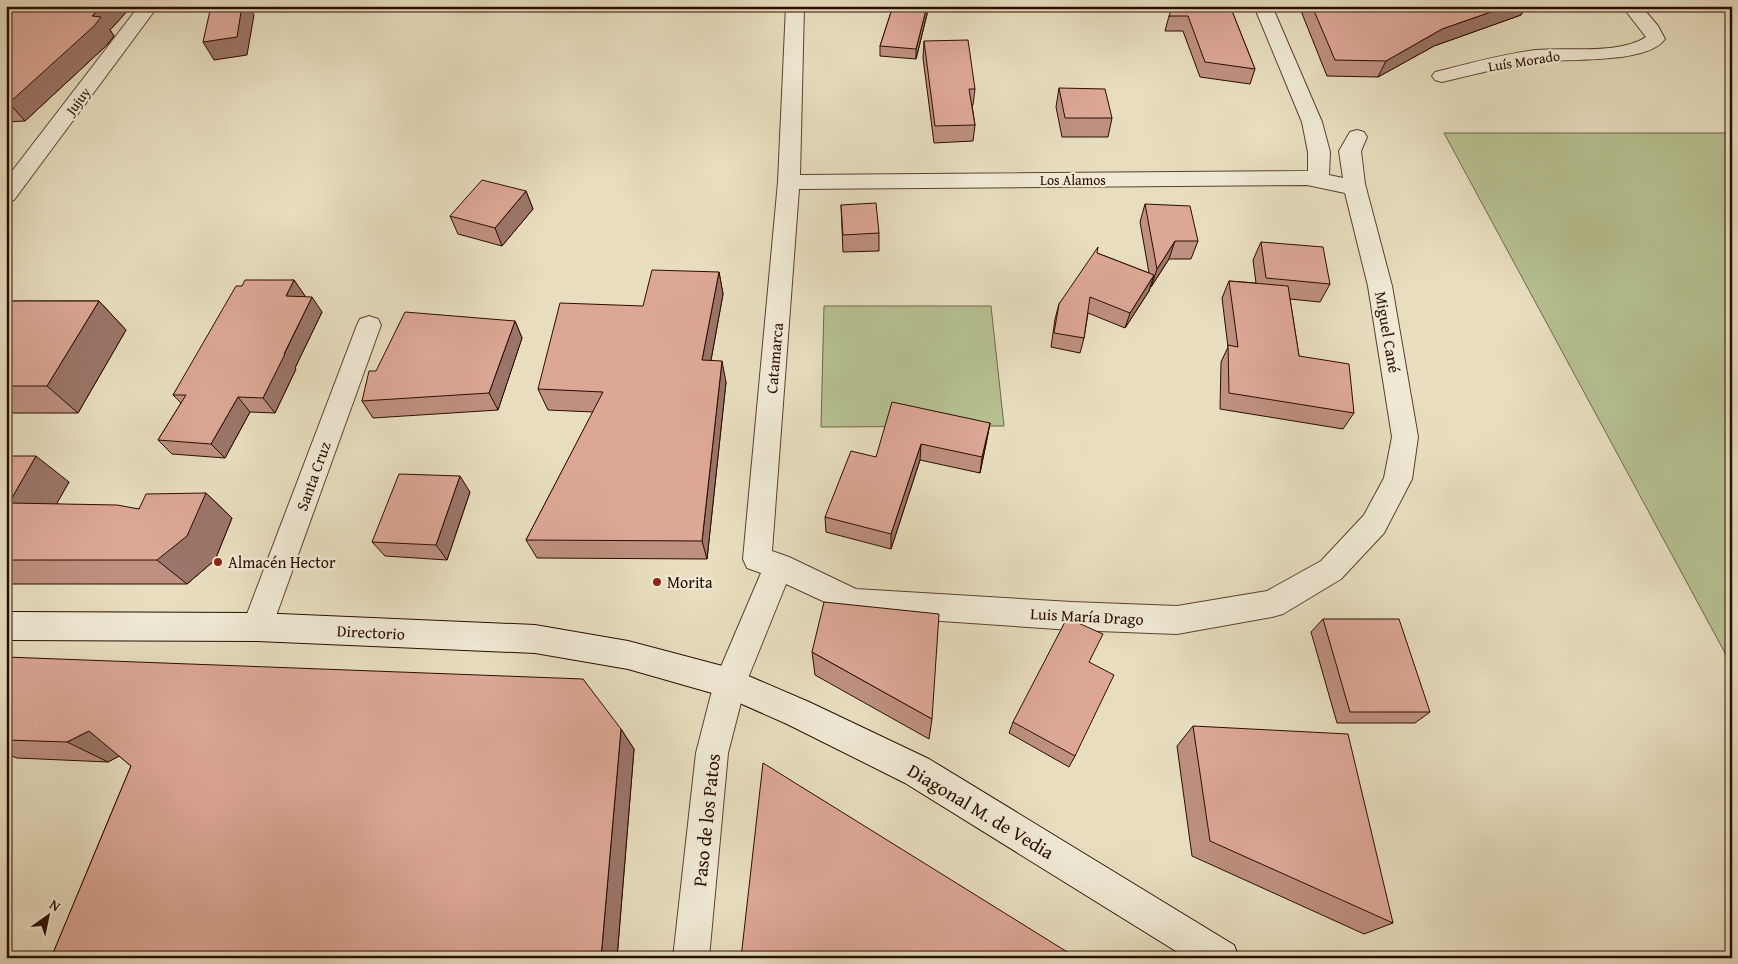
<svg xmlns="http://www.w3.org/2000/svg" width="1738" height="964" font-family="'Gentium Book Plus',serif">
  <style>
    .green { fill: #b6c192; stroke: #706649 }
    .lines { fill: none; stroke-linecap: round; stroke-linejoin: round }
    .minor-casing { stroke: #5a4030; stroke-width: 2 }
    .secondary-casing { stroke: #2a0c00; stroke-width: 2 }
    .minor { fill: #f0ead5; fill-rule: evenodd }
    .secondary { fill: #f0ead5; fill-rule: evenodd }
    .wall { fill: #be9081; stroke: #2a0c00 }
    .shaded-wall { fill: #9b7569; stroke: #2a0c00 }
    .building { fill: #dda796; stroke: #2a0c00 }
    .poi-dot { fill: #8f2418; stroke: #f0ead5; stroke-width: 2 }
    .labels { text-anchor: middle; dominant-baseline: central; stroke-width: 4.5; stroke-linejoin: round; paint-order: stroke }
    .far-street-label { font-size: 14px; fill: #2a0c00; stroke: #f0ead5 }
    .street-label { font-size: 16px; fill: #2a0c00; stroke: #f0ead5 }
    .poi-label { font-size: 16px; fill: #2a0c00; stroke: #f0ead5; text-anchor: start }
    .near-street-label { font-size: 19px; fill: #2a0c00; stroke: #f0ead5 }
  </style>
  <rect width="100%" height="100%" fill="#e8debf"/>
  <filter id="stains"><feTurbulence type="fractalNoise" baseFrequency=".004" numOctaves="4"/><feColorMatrix values="0 0 0 0 .2 0 0 0 0 .09 0 0 0 0 .02 0 0 0 .5 -.17"/></filter>
  <radialGradient id="worn" r=".72"><stop offset=".6" stop-color="#630" stop-opacity="0"/><stop offset="1" stop-color="#630" stop-opacity=".3"/></radialGradient>
  <g class="green">
    <path d="M 1444,133 L 1732,133 L 1732,666 Z"/>
    <path d="M 824,306 L 991,306 L 1004,426 L 821,427 Z"/>
  </g>
  <g class="lines">
    <defs>
      <g id="minor">
        <path d="M 139,6 L 158,6 L 14,200 L 6,202 L 6,179 Z"/>
        <path d="M 786,6 L 804,6 L 800,175 L 1308,171 L 1308,152 L 1302,122 L 1254,6 L 1272,6 L 1322,122 L 1330,152 L 1329,175 L 1343,178 L 1339,151 L 1350,132 L 1357,130 L 1364,132 L 1367,137 L 1361,151 L 1365,184 L 1392,286 L 1418,437 L 1412,479 L 1384,533 L 1341,579 L 1283,614 L 1272,617 L 1177,634 L 1072,630 L 853,615 L 786,584 L 746,683 L 728,753 L 709,958 L 673,958 L 696,753 L 714,683 L 761,573 L 747,568 L 743,559 L 778,182 ZM 1307,185 L 1345,193 L 1368,286 L 1392,437 L 1384,478 L 1364,515 L 1321,561 L 1267,591 L 1177,606 L 1072,602 L 856,589 L 789,557 L 772,551 L 799,189 Z"/>
        <path d="M 1622,6 L 1641,6 L 1658,26 L 1665,39 C 1647,65 1563,58 1532,62 C 1502,67 1472,75 1442,82 L 1435,80 L 1432,76 L 1435,72 C 1468,64 1502,54 1536,50 C 1569,47 1618,55 1646,37 Z"/>
        <path d="M 369,316 L 378,319 L 381,325 L 272,627 L 268,637 L 257,641 L 246,637 L 242,627 L 357,325 L 360,319 Z"/>
      </g>
      <path id="secondary" d="M 6,612 L 257,613 L 535,625 L 628,641 L 730,668 L 809,702 L 929,759 L 1234,945 L 1239,958 L 1187,958 L 905,783 L 787,724 L 726,697 L 628,669 L 535,653 L 257,641 L 6,640 Z"/>
    </defs>
    <use href="#minor" class="minor-casing"/>
    <use href="#secondary" class="secondary-casing"/>
    <use href="#minor" class="minor"/>
    <use href="#secondary" class="secondary"/>
  </g>
  <g class="wall">
    <path d="M 6,6 L 131,6 L 122,17 L 110,30 L 114,36 L 107,45 L 25,121 L 6,122 Z"/>
    <path d="M 361,6 L 406,6 L 402,11 L 362,8 Z"/>
    <path d="M 893,6 L 929,6 L 916,59 L 880,56 L 880,46 Z"/>
    <path d="M 1230,6 L 1255,69 L 1250,84 L 1200,77 L 1183,31 L 1165,31 L 1169,16 Z"/>
    <path d="M 1299,6 L 1526,6 L 1521,15 L 1434,46 L 1378,77 L 1327,76 Z"/>
    <path d="M 924,41 L 975,89 L 973,105 L 972,105 L 975,125 L 973,141 L 934,143 L 923,58 Z"/>
    <path d="M 1059,88 L 1112,118 L 1108,137 L 1062,137 L 1056,107 Z"/>
    <path d="M 526,191 L 533,209 L 502,246 L 458,234 L 450,216 Z"/>
    <path d="M 1145,204 L 1198,241 L 1191,259 L 1169,259 L 1151,287 L 1151,285 L 1149,291 L 1125,328 L 1088,313 L 1084,338 L 1080,353 L 1051,347 L 1055,319 L 1059,304 L 1097,253 L 1149,273 L 1140,222 Z"/>
    <path d="M 841,205 L 879,233 L 879,251 L 843,252 Z"/>
    <path d="M 1261,242 L 1330,284 L 1320,302 L 1290,299 L 1299,356 L 1354,413 L 1343,429 L 1220,409 L 1221,362 L 1228,347 L 1222,298 L 1229,281 L 1256,283 L 1253,260 Z"/>
    <path d="M 719,272 L 723,294 L 711,360 L 726,382 L 707,559 L 537,558 L 526,540 L 593,412 L 548,410 L 538,389 Z"/>
    <path d="M 294,280 L 305,296 L 304,297 L 322,312 L 295,368 L 296,369 L 275,413 L 250,412 L 225,458 L 172,454 L 158,440 L 181,403 L 173,395 L 242,286 Z"/>
    <path d="M 6,301 L 99,301 L 126,330 L 78,413 L 6,413 Z"/>
    <path d="M 515,321 L 522,338 L 498,410 L 373,418 L 362,401 L 376,371 Z"/>
    <path d="M 990,423 L 987,439 L 980,473 L 920,460 L 891,549 L 826,532 L 825,517 L 876,457 Z"/>
    <path d="M 6,456 L 69,482 L 56,504 L 139,509 L 206,493 L 232,518 L 215,560 L 187,584 L 6,584 Z"/>
    <path d="M 470,492 L 447,560 L 385,556 L 372,542 Z"/>
    <path d="M 1323,619 L 1430,712 L 1415,723 L 1337,723 L 1311,632 Z"/>
    <path d="M 812,652 L 932,719 L 929,739 L 815,675 Z"/>
    <path d="M 6,657 L 621,729 L 634,749 L 617,958 L 51,958 L 131,766 L 119,756 L 108,762 L 17,758 L 6,754 Z"/>
    <path d="M 1090,662 L 1075,756 L 1069,767 L 1009,733 L 1013,722 Z"/>
    <path d="M 1193,726 L 1393,923 L 1364,934 L 1192,856 L 1177,746 Z"/>
  </g>
  <g class="shaded-wall">
    <path d="M 102,6 L 131,6 L 122,17 L 110,30 L 114,36 L 107,45 L 25,121 L 9,103 Z"/>
    <path d="M 242,6 L 249,6 L 254,15 L 247,55 L 214,60 L 203,42 Z"/>
    <path d="M 400,6 L 406,6 L 402,11 Z"/>
    <path d="M 927,6 L 929,6 L 916,59 L 916,49 Z"/>
    <path d="M 1508,6 L 1526,6 L 1521,15 L 1434,46 L 1378,77 L 1386,61 L 1442,29 Z"/>
    <path d="M 526,191 L 533,209 L 502,246 L 495,228 Z"/>
    <path d="M 1175,241 L 1169,259 L 1151,287 L 1157,269 Z"/>
    <path d="M 719,272 L 723,294 L 707,382 L 702,360 Z"/>
    <path d="M 1154,275 L 1149,291 L 1125,328 L 1130,313 Z"/>
    <path d="M 294,280 L 305,296 L 297,311 L 286,296 Z"/>
    <path d="M 312,297 L 322,312 L 295,368 L 296,369 L 275,413 L 263,398 Z"/>
    <path d="M 99,301 L 126,330 L 78,413 L 47,386 Z"/>
    <path d="M 515,321 L 522,338 L 498,410 L 489,393 Z"/>
    <path d="M 722,361 L 726,382 L 707,559 L 702,541 Z"/>
    <path d="M 238,397 L 250,412 L 225,458 L 211,444 Z"/>
    <path d="M 990,423 L 987,439 L 980,473 L 982,457 Z"/>
    <path d="M 921,444 L 920,460 L 891,549 L 891,534 Z"/>
    <path d="M 36,456 L 69,482 L 43,528 L 9,503 Z"/>
    <path d="M 460,476 L 470,492 L 447,560 L 436,545 Z"/>
    <path d="M 206,493 L 232,518 L 215,560 L 187,584 L 157,560 Z"/>
    <path d="M 621,729 L 634,749 L 617,958 L 601,958 Z"/>
    <path d="M 89,731 L 129,751 L 108,762 L 67,742 Z"/>
  </g>
  <g class="building">
    <path d="M 6,6 L 102,6 L 92,16 L 101,17 L 94,26 L 9,103 L 6,103 Z"/>
    <path d="M 211,6 L 242,6 L 237,37 L 203,42 Z"/>
    <path d="M 893,6 L 927,6 L 916,49 L 880,46 Z"/>
    <path d="M 1173,6 L 1230,6 L 1255,69 L 1205,62 L 1188,16 L 1169,16 Z"/>
    <path d="M 1312,6 L 1508,6 L 1442,29 L 1386,61 L 1335,60 Z"/>
    <path d="M 968,40 L 975,89 L 969,89 L 975,125 L 935,126 L 924,41 Z"/>
    <path d="M 1059,88 L 1105,89 L 1112,118 L 1065,118 Z"/>
    <path d="M 482,180 L 526,191 L 495,228 L 450,216 Z"/>
    <path d="M 876,203 L 879,233 L 843,235 L 841,205 Z"/>
    <path d="M 1145,204 L 1190,206 L 1198,241 L 1175,241 L 1157,269 Z"/>
    <path d="M 1261,242 L 1323,247 L 1330,284 L 1266,278 Z"/>
    <path d="M 1098,247 L 1097,253 L 1154,275 L 1130,313 L 1090,297 L 1084,338 L 1054,333 L 1059,304 Z"/>
    <path d="M 652,270 L 719,272 L 702,360 L 722,361 L 702,541 L 526,540 L 603,392 L 538,389 L 560,303 L 643,306 Z"/>
    <path d="M 245,280 L 294,280 L 286,296 L 312,297 L 284,354 L 285,354 L 263,398 L 238,397 L 211,444 L 158,440 L 186,395 L 173,395 L 236,286 L 242,286 Z"/>
    <path d="M 1229,281 L 1288,286 L 1299,356 L 1349,364 L 1354,413 L 1229,393 L 1228,345 L 1238,347 Z"/>
    <path d="M 6,301 L 99,301 L 47,386 L 6,386 Z"/>
    <path d="M 405,312 L 515,321 L 489,393 L 362,401 L 369,371 L 376,371 Z"/>
    <path d="M 892,402 L 990,423 L 982,457 L 921,444 L 891,534 L 825,517 L 851,451 L 876,457 Z"/>
    <path d="M 6,456 L 36,456 L 9,503 L 117,505 L 139,509 L 146,494 L 206,493 L 187,536 L 157,560 L 6,560 Z"/>
    <path d="M 399,474 L 460,476 L 436,545 L 372,542 Z"/>
    <path d="M 824,602 L 939,614 L 932,719 L 812,652 Z"/>
    <path d="M 1067,618 L 1103,634 L 1089,662 L 1114,675 L 1075,756 L 1013,722 Z"/>
    <path d="M 1323,619 L 1399,619 L 1430,712 L 1350,712 Z"/>
    <path d="M 6,657 L 583,679 L 621,729 L 601,958 L 51,958 L 131,766 L 89,731 L 67,742 L 6,740 Z"/>
    <path d="M 1193,726 L 1348,734 L 1393,923 L 1210,841 Z"/>
    <path d="M 763,763 L 1077,958 L 741,958 Z"/>
  </g>
  <g class="poi-dot">
    <circle cx="218" cy="562" r="5"/>
    <circle cx="657" cy="582" r="5"/>
  </g>
  <g class="labels">
    <g class="far-street-label">
      <text transform="translate(1524 61) rotate(-9)">Luís Morado</text>
      <text transform="translate(78 101) rotate(-53)">Jujuy</text>
      <text x="1073" y="180">Los Alamos</text>
    </g>
    <g class="street-label">
      <text transform="translate(1388 332) rotate(80)">Miguel Cané</text>
      <text transform="translate(774 358) rotate(-85)">Catamarca</text>
      <text transform="translate(313 476) rotate(-70)">Santa Cruz</text>
      <text transform="translate(1087 616) rotate(3)">Luis María Drago</text>
      <text transform="translate(371 632) rotate(3)">Directorio</text>
    </g>
    <g class="poi-label">
      <text x="228" y="562">Almacén Hector</text>
      <text x="667" y="582">Morita</text>
    </g>
    <g class="near-street-label">
      <text transform="translate(981 811) rotate(31)">Diagonal M. de Vedia</text>
      <text transform="translate(706 820) rotate(-84)">Paso de los Patos</text>
    </g>
  </g>
  <rect width="1738" height="964" fill="none" stroke="#e8debf" stroke-width="25"/>
  <rect x="8" y="8" width="1723" height="949" fill="none" stroke="#2a0c00" stroke-width="2.5"/>
  <rect x="12" y="12" width="1713" height="939" fill="none" stroke="#2a0c00"/>
  <g transform="translate(48 916) rotate(33)" stroke="#f0ead5" stroke-width="4" paint-order="stroke">
  <path d="M0-4L9 19L0 12L-9 19Z" fill="#2a0c00"/>
  <text y="-8" font-size="14" font-weight="bold" text-anchor="middle" fill="#2a0c00">N</text>
  </g>
  <rect width="100%" height="100%" filter="url(#stains)"/>
  <rect width="100%" height="100%" fill="url(#worn)"/>
</svg>
